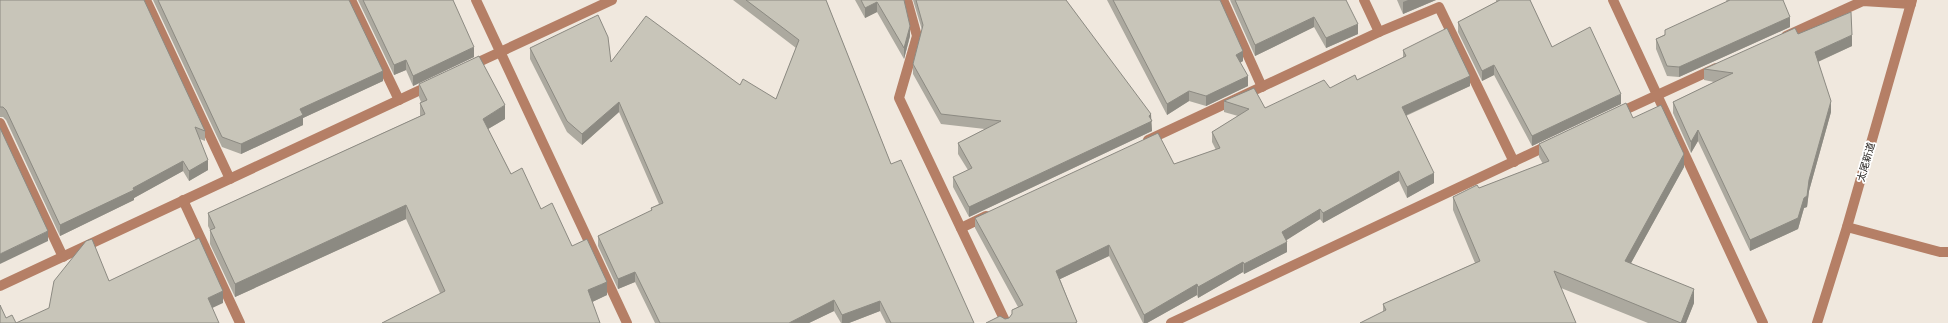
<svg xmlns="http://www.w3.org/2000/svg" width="1948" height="323" font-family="Helvetica,'Noto Sans JP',sans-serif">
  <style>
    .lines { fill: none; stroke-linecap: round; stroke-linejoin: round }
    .minor { stroke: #b57f66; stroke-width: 10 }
    .wall { fill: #aca99f }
    .shaded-wall { fill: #8c8a82 }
    .building { fill: #c8c5b9; stroke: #8c8a82 }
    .labels { text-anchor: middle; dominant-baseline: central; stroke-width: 3.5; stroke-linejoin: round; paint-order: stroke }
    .street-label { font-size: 10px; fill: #23201d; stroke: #fff }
  </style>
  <rect width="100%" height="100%" fill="#f0e8de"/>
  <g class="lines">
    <g class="minor">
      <path d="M 146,0 L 230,179"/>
      <path d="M 351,0 L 399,100"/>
      <path d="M 476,0 L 627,323"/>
      <path d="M 907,0 L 917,36 L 899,98 L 1006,323"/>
      <path d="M 1223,0 L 1262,87"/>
      <path d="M 1364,0 L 1379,32"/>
      <path d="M 1613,0 L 1763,323"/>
      <path d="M 1786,36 L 1863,1 L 1911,4"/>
      <path d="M 470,66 L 612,0"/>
      <path d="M 1616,114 L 1716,68"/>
      <path d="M 0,123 L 63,257"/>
      <path d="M 1148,140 L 1379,32 L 1439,7 L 1514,162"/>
      <path d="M 183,200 L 240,323"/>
      <path d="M 1847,227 L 1940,252 L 1948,252"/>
      <path d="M 961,228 L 986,216"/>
      <path d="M 0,286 L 431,85"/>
      <path d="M 1171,323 L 1551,144"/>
      <path d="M 1817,323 L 1847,227 L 1912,0"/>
    </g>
  </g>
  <g class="wall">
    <path d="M 0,0 L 205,131 L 205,141 L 200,139 L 208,170 L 189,181 L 183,171 L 134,198 L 134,200 L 60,236 L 6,120 L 3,117 L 0,117 Z"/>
    <path d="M 153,0 L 349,0 L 383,81 L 303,118 L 303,125 L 241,154 L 222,147 Z"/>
    <path d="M 358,0 L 453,0 L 474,57 L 413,86 L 406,70 L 394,75 Z"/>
    <path d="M 733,0 L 826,0 L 891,164 L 974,323 L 886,323 L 880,311 L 849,323 L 841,323 L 834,311 L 809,323 L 655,323 L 635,282 L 618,289 L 598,246 L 598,236 L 651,211 L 651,208 L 659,204 L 619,112 L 582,145 L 567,132 L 530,59 L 530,48 L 740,85 L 776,99 L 796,48 Z"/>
    <path d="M 855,0 L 904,0 L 910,36 L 904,59 L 877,12 L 865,18 Z"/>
    <path d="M 913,0 L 1066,0 L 1151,120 L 1152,131 L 969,217 L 953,187 L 953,177 L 968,170 L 958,154 L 958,143 L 985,129 L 941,124 L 913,74 L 913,64 L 922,30 Z"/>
    <path d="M 1107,0 L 1220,0 L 1243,61 L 1240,63 L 1248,86 L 1206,106 L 1189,101 L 1167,115 Z"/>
    <path d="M 1230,0 L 1346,0 L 1358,34 L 1326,48 L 1314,27 L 1255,56 Z"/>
    <path d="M 1397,0 L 1436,0 L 1403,14 Z"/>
    <path d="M 1496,0 L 1530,0 L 1552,47 L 1621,104 L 1532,146 L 1494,75 L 1482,81 L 1458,32 L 1458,22 L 1496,2 Z"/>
    <path d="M 1726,0 L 1783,0 L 1790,27 L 1679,77 L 1667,76 L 1656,49 L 1656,39 L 1727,2 Z"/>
    <path d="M 1798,34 L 1852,46 L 1818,62 L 1831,112 L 1809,191 L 1807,207 L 1804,208 L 1798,229 L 1750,251 L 1698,141 L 1691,153 L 1673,113 L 1673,102 L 1714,82 L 1704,80 L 1704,69 Z"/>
    <path d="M 1403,50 L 1470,86 L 1406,116 L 1434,183 L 1407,198 L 1399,181 L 1323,223 L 1320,219 L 1286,240 L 1287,252 L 1244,274 L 1243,272 L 1198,298 L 1197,295 L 1147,323 L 1143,323 L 1109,256 L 1060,279 L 1077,323 L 1005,319 L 1009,318 L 1012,314 L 1012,310 L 1018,307 L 975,228 L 975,218 L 1174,164 L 1216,150 L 1212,142 L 1212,132 L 1238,116 L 1224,112 L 1224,101 L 1265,108 L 1357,80 L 1403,58 Z"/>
    <path d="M 419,84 L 505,119 L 488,129 L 511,174 L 572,246 L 607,295 L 592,302 L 440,293 L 406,219 L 235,297 L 210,244 L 210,230 L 208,226 L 208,213 L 420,116 L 420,103 L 421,102 L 419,97 Z"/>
    <path d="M 1633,118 L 1684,167 L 1631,263 L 1694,303 L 1686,323 L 1648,323 L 1561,288 L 1383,312 L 1383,304 L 1475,263 L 1453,210 L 1453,197 L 1479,188 L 1543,164 L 1539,157 L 1539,144 Z"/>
  </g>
  <g class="shaded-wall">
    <path d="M 1408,0 L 1436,0 L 1403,14 L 1403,2 Z"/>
    <path d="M 877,2 L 877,12 L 865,18 L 865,8 Z"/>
    <path d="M 1314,17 L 1314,27 L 1255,56 L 1255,45 Z"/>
    <path d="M 1790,17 L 1790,27 L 1679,77 L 1679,67 Z"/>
    <path d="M 1358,24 L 1358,34 L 1326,48 L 1326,38 Z"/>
    <path d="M 910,26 L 910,36 L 904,59 L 904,48 Z"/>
    <path d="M 1852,35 L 1852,46 L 1815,63 L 1815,52 Z"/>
    <path d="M 474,47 L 474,57 L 413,86 L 413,76 Z"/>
    <path d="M 1243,51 L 1243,61 L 1236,65 L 1236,55 Z"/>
    <path d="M 406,60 L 406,70 L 394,75 L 394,65 Z"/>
    <path d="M 1494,65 L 1494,75 L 1482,81 L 1482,71 Z"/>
    <path d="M 383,71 L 383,81 L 303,118 L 303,125 L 241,154 L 241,144 L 300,109 Z"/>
    <path d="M 1248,76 L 1248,86 L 1206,106 L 1206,96 Z"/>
    <path d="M 1470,76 L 1470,86 L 1402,117 L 1402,107 Z"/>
    <path d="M 1189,91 L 1189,101 L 1167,115 L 1167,104 Z"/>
    <path d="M 1621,94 L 1621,104 L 1532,146 L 1532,136 Z"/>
    <path d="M 1831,101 L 1831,112 L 1809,191 L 1807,207 L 1804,208 L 1798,229 L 1750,251 L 1750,240 L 1809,180 Z"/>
    <path d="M 619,102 L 619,112 L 582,145 L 582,134 Z"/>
    <path d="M 505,105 L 505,119 L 483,132 L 483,119 Z"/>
    <path d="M 1151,114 L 1152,131 L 969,217 L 969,207 Z"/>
    <path d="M 1698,130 L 1698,141 L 1691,153 L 1691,142 Z"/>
    <path d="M 1684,154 L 1684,167 L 1625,274 L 1625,261 Z"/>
    <path d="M 208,160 L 208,170 L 189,181 L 189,171 Z"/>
    <path d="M 183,161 L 183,171 L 134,198 L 134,200 L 60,236 L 60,225 L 133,188 Z"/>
    <path d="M 1399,171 L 1399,181 L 1323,223 L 1323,213 Z"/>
    <path d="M 1434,173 L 1434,183 L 1407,198 L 1407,187 Z"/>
    <path d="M 406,205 L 406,219 L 235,297 L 235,284 Z"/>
    <path d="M 1320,209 L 1320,219 L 1282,243 L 1282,232 Z"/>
    <path d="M 48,231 L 48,241 L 0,264 L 0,254 Z"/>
    <path d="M 1287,242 L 1287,252 L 1244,274 L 1244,264 Z"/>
    <path d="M 1109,245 L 1109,256 L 1056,281 L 1056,271 Z"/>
    <path d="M 1243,262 L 1243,272 L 1198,298 L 1198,287 Z"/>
    <path d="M 635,272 L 635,282 L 618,289 L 618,279 Z"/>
    <path d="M 607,282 L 607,295 L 588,304 L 588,290 Z"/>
    <path d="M 1197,284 L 1197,295 L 1147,323 L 1144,323 L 1144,315 Z"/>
    <path d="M 1694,289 L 1694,303 L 1686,323 L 1681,323 Z"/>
    <path d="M 223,291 L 223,303 L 208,310 L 208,298 Z"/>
    <path d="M 834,300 L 834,311 L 809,323 L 789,323 Z"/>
    <path d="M 880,301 L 880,311 L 849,323 L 842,323 L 842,315 Z"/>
  </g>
  <g class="building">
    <path d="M 0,0 L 144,0 L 205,131 L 195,127 L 208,160 L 189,171 L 183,161 L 133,188 L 134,190 L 60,225 L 6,110 L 3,107 L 0,107 Z"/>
    <path d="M 158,0 L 349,0 L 383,71 L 300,109 L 303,115 L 241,144 L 222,137 Z"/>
    <path d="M 363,0 L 453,0 L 474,47 L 413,76 L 406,60 L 394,65 Z"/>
    <path d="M 746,0 L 826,0 L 891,164 L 901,160 L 974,323 L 891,323 L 880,301 L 842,315 L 834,300 L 789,323 L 660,323 L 635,272 L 618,279 L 598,236 L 652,210 L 651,208 L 663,203 L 619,102 L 582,134 L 567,121 L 530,48 L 598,15 L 608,37 L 611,62 L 646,16 L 740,85 L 743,79 L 776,99 L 799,40 Z"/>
    <path d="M 861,0 L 904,0 L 910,26 L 904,48 L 877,2 L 865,8 Z"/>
    <path d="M 916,0 L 1066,0 L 1151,114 L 1149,116 L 1152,121 L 969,207 L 953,177 L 972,168 L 958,143 L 1001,121 L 941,114 L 913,64 L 923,25 Z"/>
    <path d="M 1113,0 L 1220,0 L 1243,51 L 1236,55 L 1248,76 L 1206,96 L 1189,91 L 1167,104 Z"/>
    <path d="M 1235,0 L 1346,0 L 1358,24 L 1326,38 L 1314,17 L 1255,45 Z"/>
    <path d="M 1500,0 L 1530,0 L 1552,47 L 1590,27 L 1621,94 L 1532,136 L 1494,65 L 1482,71 L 1458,22 Z"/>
    <path d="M 1730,0 L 1783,0 L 1790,17 L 1679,67 L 1667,66 L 1656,39 L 1665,35 L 1665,30 Z"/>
    <path d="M 1851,12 L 1852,35 L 1815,52 L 1831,101 L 1809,180 L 1807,196 L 1804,198 L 1798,218 L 1750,240 L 1698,130 L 1691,142 L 1673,102 L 1733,73 L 1704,69 L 1795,28 L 1798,34 Z"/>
    <path d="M 1447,28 L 1470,76 L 1402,107 L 1434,173 L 1407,187 L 1399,171 L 1323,213 L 1320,209 L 1282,232 L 1287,242 L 1244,264 L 1243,262 L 1198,287 L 1197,284 L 1144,315 L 1109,245 L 1056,271 L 1077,322 L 1075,323 L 986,323 L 1000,316 L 1005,319 L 1009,318 L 1012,314 L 1012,310 L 1023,305 L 975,218 L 1158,133 L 1174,164 L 1220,148 L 1212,132 L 1249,109 L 1224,101 L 1254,88 L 1265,108 L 1324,80 L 1330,88 L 1355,75 L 1357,80 L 1406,56 L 1403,50 Z"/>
    <path d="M 479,56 L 505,105 L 483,119 L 511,174 L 522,168 L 541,209 L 552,203 L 572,246 L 587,239 L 607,282 L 588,290 L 600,323 L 382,323 L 445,291 L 406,205 L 235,284 L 210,230 L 215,228 L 208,213 L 425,114 L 420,103 L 427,100 L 419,84 Z"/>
    <path d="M 1626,103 L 1633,118 L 1661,105 L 1684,154 L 1625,261 L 1694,289 L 1681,323 L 1554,271 L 1576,323 L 1360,323 L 1386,310 L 1383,304 L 1480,261 L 1453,197 L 1477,185 L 1479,188 L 1549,161 L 1539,144 Z"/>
    <path d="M 0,128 L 48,231 L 0,254 Z"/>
    <path d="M 199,238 L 223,291 L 208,298 L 219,323 L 16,323 L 49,308 L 54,281 L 86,241 L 92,239 L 109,281 Z"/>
    <path d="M 0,305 L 6,318 L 12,315 L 16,323 L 0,323 Z"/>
  </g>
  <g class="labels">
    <g class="street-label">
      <text transform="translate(1866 162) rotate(-74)">太尾新道</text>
    </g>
  </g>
</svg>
